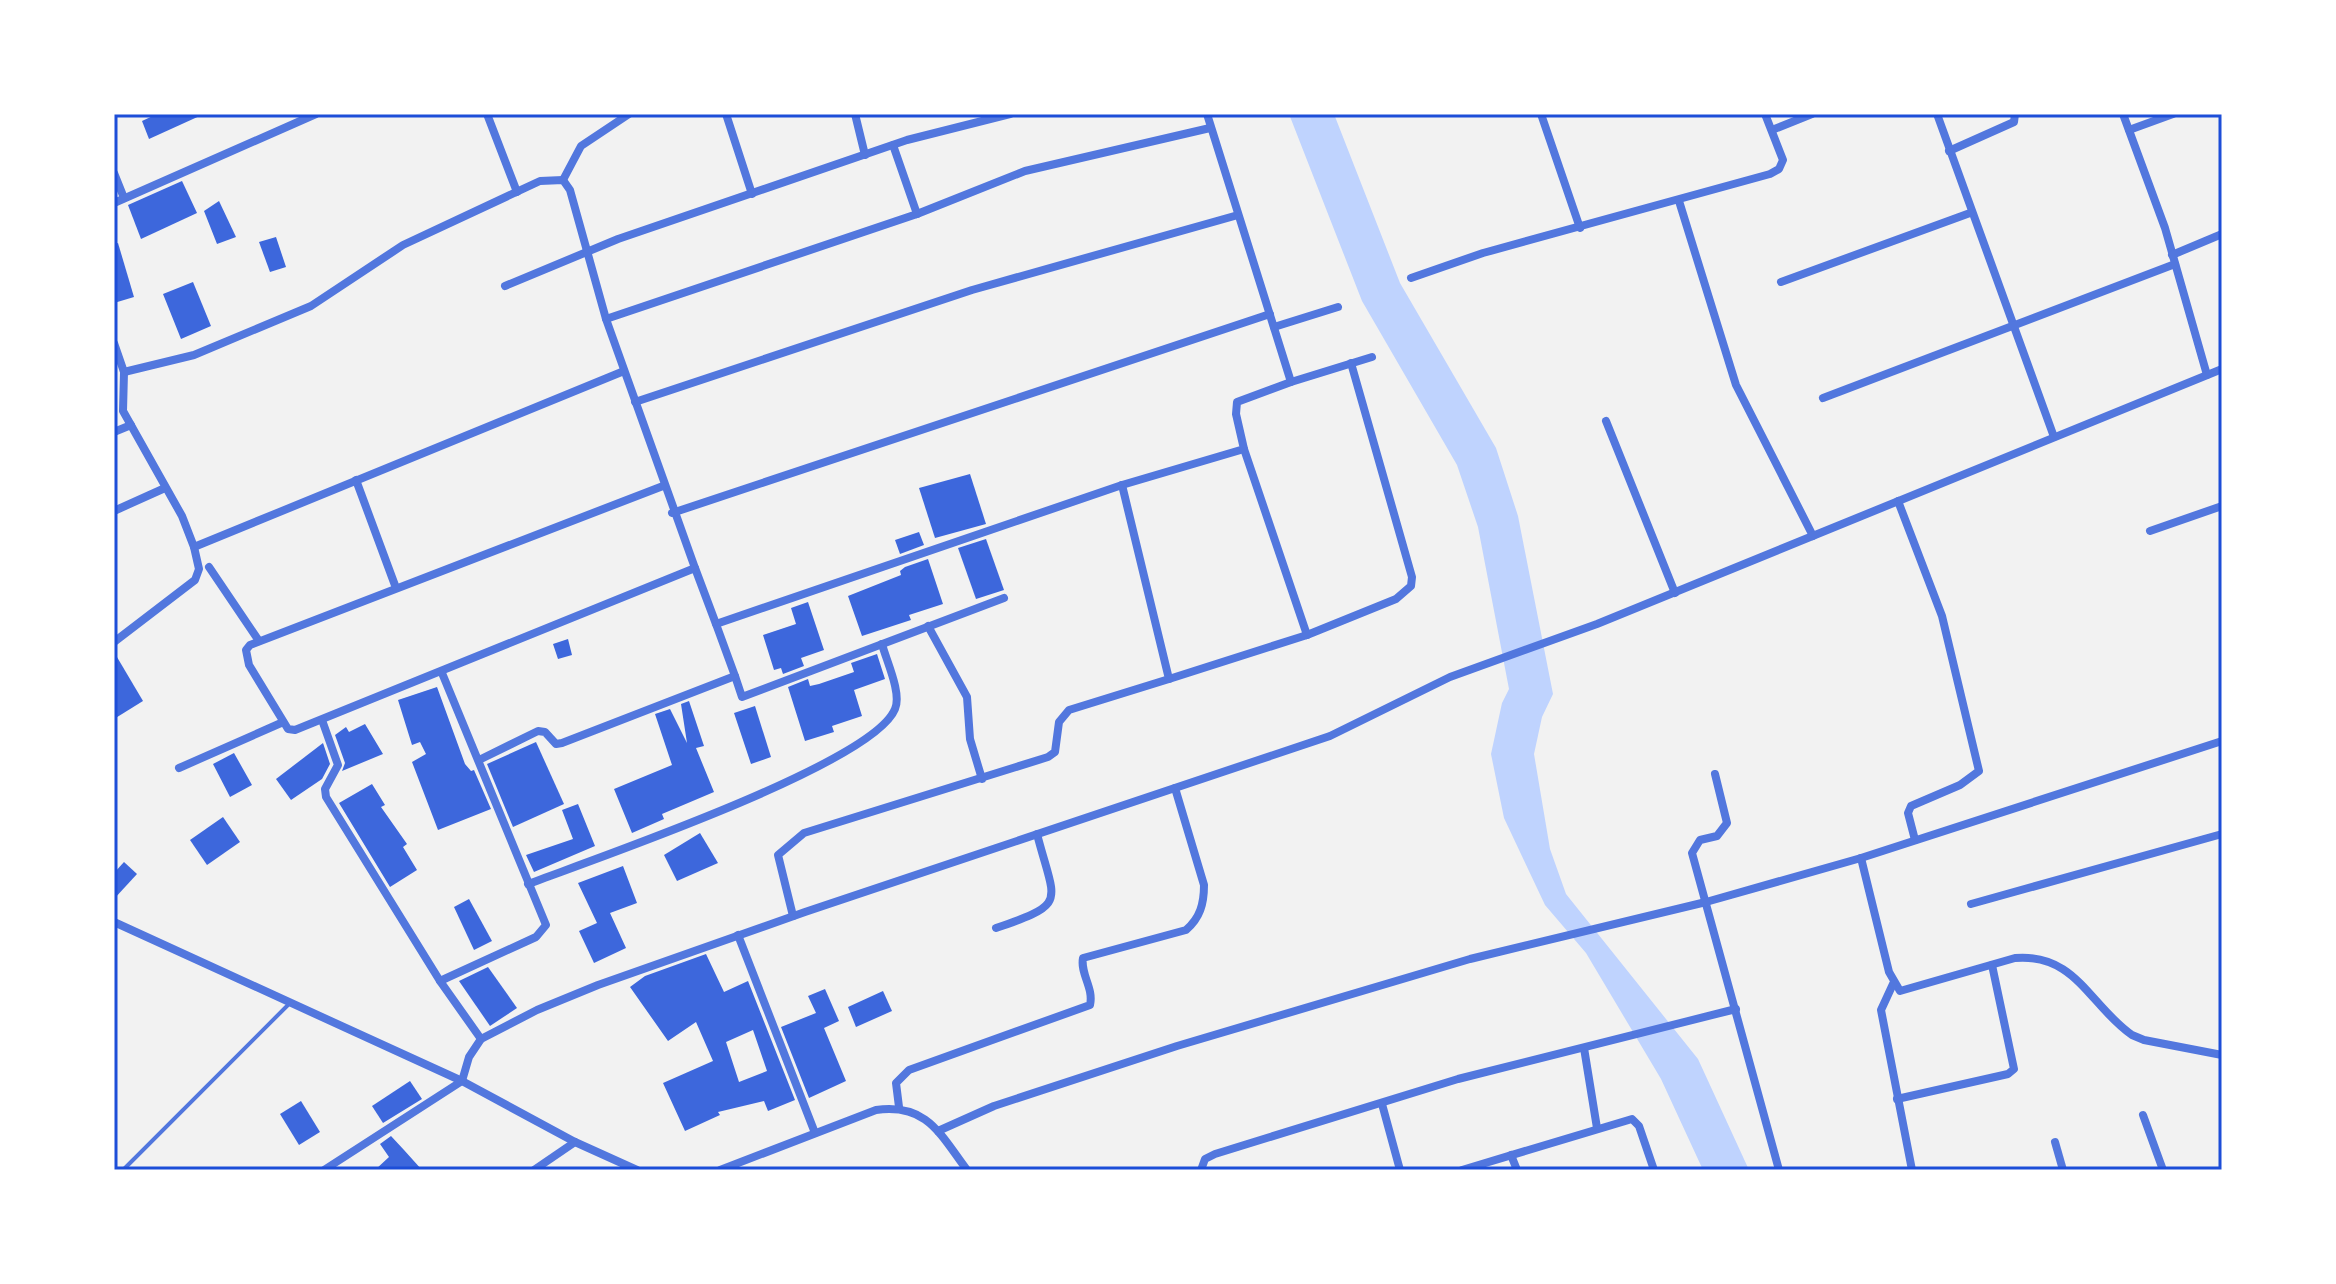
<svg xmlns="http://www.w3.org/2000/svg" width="2336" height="1284" font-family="'Fira Sans',sans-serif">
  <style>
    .water { fill: #bfd3fe }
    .building { fill: #3d67dc; fill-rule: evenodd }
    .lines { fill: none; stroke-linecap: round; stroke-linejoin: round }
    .service { stroke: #5277de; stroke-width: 4 }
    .minor { stroke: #5277de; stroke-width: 8 }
    .neatline { fill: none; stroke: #1d4ed8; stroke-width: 3 }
  </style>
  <rect width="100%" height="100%" fill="#f2f2f2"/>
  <path class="water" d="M 1289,114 L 1334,114 L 1400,283 L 1496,448 L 1518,516 L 1553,694 L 1542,717 L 1534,754 L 1550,849 L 1566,894 L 1698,1059 L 1749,1170 L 1703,1170 L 1661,1079 L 1586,953 L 1545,905 L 1504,818 L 1491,754 L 1502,703 L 1509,689 L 1478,527 L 1457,465 L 1362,301 Z"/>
  <g class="building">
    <path d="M 157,114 L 204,114 L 149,139 L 142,121 Z"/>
    <path d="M 182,181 L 197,213 L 141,239 L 128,205 Z"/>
    <path d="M 219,201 L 236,237 L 217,244 L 204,211 Z"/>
    <path d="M 276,237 L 286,267 L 270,272 L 259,242 Z"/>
    <path d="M 118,243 L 134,297 L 114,303 L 114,244 Z"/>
    <path d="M 193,282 L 211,326 L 181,339 L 163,294 Z"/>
    <path d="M 970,474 L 986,524 L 935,538 L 919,488 Z"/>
    <path d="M 919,532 L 924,545 L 900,554 L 895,540 Z"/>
    <path d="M 986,539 L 1004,590 L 976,599 L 958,548 Z"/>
    <path d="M 928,559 L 943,604 L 909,615 L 911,620 L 862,636 L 848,596 L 901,575 L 900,571 L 905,567 Z"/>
    <path d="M 808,602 L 824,650 L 801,658 L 804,666 L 783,674 L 781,668 L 774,670 L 763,635 L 796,624 L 791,608 Z"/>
    <path d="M 568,639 L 572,655 L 558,659 L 553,644 Z"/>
    <path d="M 114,652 L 143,701 L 114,719 Z"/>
    <path d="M 877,654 L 885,679 L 854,690 L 862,716 L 832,726 L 834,732 L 805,741 L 788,687 L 808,679 L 810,686 L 819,684 L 854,672 L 851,663 Z"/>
    <path d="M 437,687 L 465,764 L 471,771 L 474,770 L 491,809 L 438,830 L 412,762 L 426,754 L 420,742 L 412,745 L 398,700 Z"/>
    <path d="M 689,701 L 704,746 L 696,748 L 714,792 L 662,814 L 664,819 L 632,833 L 614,789 L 672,765 L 655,714 L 670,709 L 687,743 L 681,704 Z"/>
    <path d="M 755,706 L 771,757 L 751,764 L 734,713 Z"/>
    <path d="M 365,724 L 383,754 L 342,771 L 345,763 L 335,735 L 346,727 L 349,732 Z"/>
    <path d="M 536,742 L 564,804 L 513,827 L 487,764 Z"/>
    <path d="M 323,743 L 330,764 L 322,779 L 291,800 L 276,779 Z"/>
    <path d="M 234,753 L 252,785 L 230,797 L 213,764 Z"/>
    <path d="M 372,784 L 385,805 L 381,807 L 407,844 L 403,847 L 417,870 L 390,887 L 339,803 Z"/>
    <path d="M 578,804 L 595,846 L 534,872 L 526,855 L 573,839 L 562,810 Z"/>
    <path d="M 223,817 L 240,842 L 207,865 L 190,840 Z"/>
    <path d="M 700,833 L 718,863 L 677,881 L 664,855 Z"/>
    <path d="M 124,862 L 137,874 L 114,899 L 114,873 Z"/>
    <path d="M 623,866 L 637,903 L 610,913 L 626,948 L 594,963 L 579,931 L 597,923 L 578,883 Z"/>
    <path d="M 469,899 L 492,941 L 474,950 L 454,907 Z"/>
    <path d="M 706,954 L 724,992 L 748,981 L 795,1100 L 768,1111 L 764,1101 L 718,1112 L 720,1115 L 685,1131 L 663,1083 L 713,1061 L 696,1022 L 668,1041 L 630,987 L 645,976 ZM 753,1030 L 767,1071 L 739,1082 L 726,1042 Z"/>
    <path d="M 488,967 L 517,1008 L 490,1026 L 459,981 Z"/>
    <path d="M 825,989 L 839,1021 L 824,1028 L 846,1081 L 809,1098 L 781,1027 L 816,1013 L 808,996 Z"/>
    <path d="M 883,991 L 892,1011 L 856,1027 L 848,1007 Z"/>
    <path d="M 410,1081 L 422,1099 L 383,1123 L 372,1106 Z"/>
    <path d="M 301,1101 L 320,1132 L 299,1145 L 280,1114 Z"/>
    <path d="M 391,1136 L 404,1150 L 422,1170 L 375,1170 L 389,1157 L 380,1144 Z"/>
  </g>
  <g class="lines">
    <path class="service" d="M 123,1170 L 291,1002"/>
    <g class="minor">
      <path d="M 487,114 L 517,192"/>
      <path d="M 726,114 L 752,194"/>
      <path d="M 855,114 L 865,155"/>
      <path d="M 1541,114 L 1580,228"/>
      <path d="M 1937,114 L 2054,437"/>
      <path d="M 2123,114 L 2165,228 L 2207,375"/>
      <path d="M 1772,130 L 1812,114"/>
      <path d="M 2129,130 L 2173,114"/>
      <path d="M 1949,151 L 2014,122 L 2015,114"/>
      <path d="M 114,173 L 124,198"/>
      <path d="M 563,180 L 581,146 L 629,114"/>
      <path d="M 1679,201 L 1736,385 L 1813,536"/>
      <path d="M 114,203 L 316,114"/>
      <path d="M 917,214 L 1025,171 L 1210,128"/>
      <path d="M 2172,255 L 2222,234"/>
      <path d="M 1411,278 L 1483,253 L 1770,174 L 1779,169 L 1783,160 L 1765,114"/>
      <path d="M 1781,282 L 1970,213"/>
      <path d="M 505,286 L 618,239 L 907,140 L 1010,114"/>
      <path d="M 606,319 L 917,214 L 893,145"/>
      <path d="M 1274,327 L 1338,307"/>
      <path d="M 114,343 L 124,372 L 123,411 L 182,516 L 194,547"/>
      <path d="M 124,372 L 194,355 L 311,306 L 403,245 L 540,181 L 563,180 L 570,190 L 606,319 L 695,568 L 295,730 L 288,729 L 249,665 L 246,650 L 250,645 L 663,486"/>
      <path d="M 1291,382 L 1372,357"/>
      <path d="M 1823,398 L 2175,264"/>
      <path d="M 635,402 L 972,290 L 1238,215"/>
      <path d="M 1606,421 L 1675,593"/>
      <path d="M 114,432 L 131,425"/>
      <path d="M 356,480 L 396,588"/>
      <path d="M 1898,501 L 1942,616 L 1979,771 L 1960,785 L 1911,806 L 1908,813 L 1915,840"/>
      <path d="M 114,511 L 165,488"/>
      <path d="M 672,513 L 1270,314"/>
      <path d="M 2150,531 L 2222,506"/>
      <path d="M 209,567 L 259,641"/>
      <path d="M 695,568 L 716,624 L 1122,485 L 1244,449 L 1236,414 L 1237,402 L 1291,382 L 1207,114"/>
      <path d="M 928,626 L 967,697 L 970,739 L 982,779"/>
      <path d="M 1307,635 L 1396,599 L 1411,586 L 1412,577 L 1351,363"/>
      <path d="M 114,642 L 195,580 L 199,569 L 194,547 L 624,371"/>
      <path d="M 442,673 L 546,925 L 536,937 L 440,981 L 481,1039"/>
      <path d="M 735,676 L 742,697 L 1004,598"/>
      <path d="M 1169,679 L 1307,635 L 1244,449"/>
      <path d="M 322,720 L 338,765 L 325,789 L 326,797 L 440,981"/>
      <path d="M 479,760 L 538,731 L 545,732 L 556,744 L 562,743 L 735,676 L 716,624"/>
      <path d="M 179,768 L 281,723"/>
      <path d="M 1715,774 L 1727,823 L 1717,836 L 1700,840 L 1692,853 L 1779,1170"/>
      <path d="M 1861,858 L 1889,972 L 1900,991 L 2015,958 C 2076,953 2089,1005 2132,1035 L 2144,1040 L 2222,1055"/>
      <path d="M 528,884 C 594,859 873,764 895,709 C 902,693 886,660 882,644"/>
      <path d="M 1971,904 L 2222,834"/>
      <path d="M 793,916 L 778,855 L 804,833 L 1048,757 L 1055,752 L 1059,722 L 1069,710 L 1169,679 L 1122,485"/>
      <path d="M 114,922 L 462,1081 L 575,1142 L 637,1170"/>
      <path d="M 996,928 C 1069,903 1055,904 1037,834"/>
      <path d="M 738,935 L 815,1133"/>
      <path d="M 1893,984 L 1881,1010 L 1912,1170"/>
      <path d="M 1584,1048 L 1597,1128"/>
      <path d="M 1897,1099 L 2008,1074 L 2014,1069 L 1992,965"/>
      <path d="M 1382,1104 L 1400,1170"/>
      <path d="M 899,1107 L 896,1083 L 909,1070 L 1090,1005 C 1094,988 1080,974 1083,958 L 1186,930 C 1200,918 1204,904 1204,885 L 1175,788"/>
      <path d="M 2143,1115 L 2163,1170"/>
      <path d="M 938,1131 L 994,1106 L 1177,1046 L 1470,959 L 1706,902 L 1861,858 L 2222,741"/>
      <path d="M 2055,1142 L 2063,1170"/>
      <path d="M 1511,1155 L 1517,1170"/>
      <path d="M 324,1170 L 462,1081 L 469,1057 L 481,1039 L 537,1010 L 598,985 L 805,912 L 1330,736 L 1450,677 L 1597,624 L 2222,369"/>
      <path d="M 534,1170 L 575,1142"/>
      <path d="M 720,1170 L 876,1110 C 927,1103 940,1134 967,1170"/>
      <path d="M 1201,1170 L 1205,1159 L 1215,1154 L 1458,1079 L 1736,1009"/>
      <path d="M 1462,1170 L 1632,1119 L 1639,1126 L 1654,1170"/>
    </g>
  </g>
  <rect width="2336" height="1284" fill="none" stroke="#ffffff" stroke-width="232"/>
  <rect x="116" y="116" width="2104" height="1052" class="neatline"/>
</svg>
